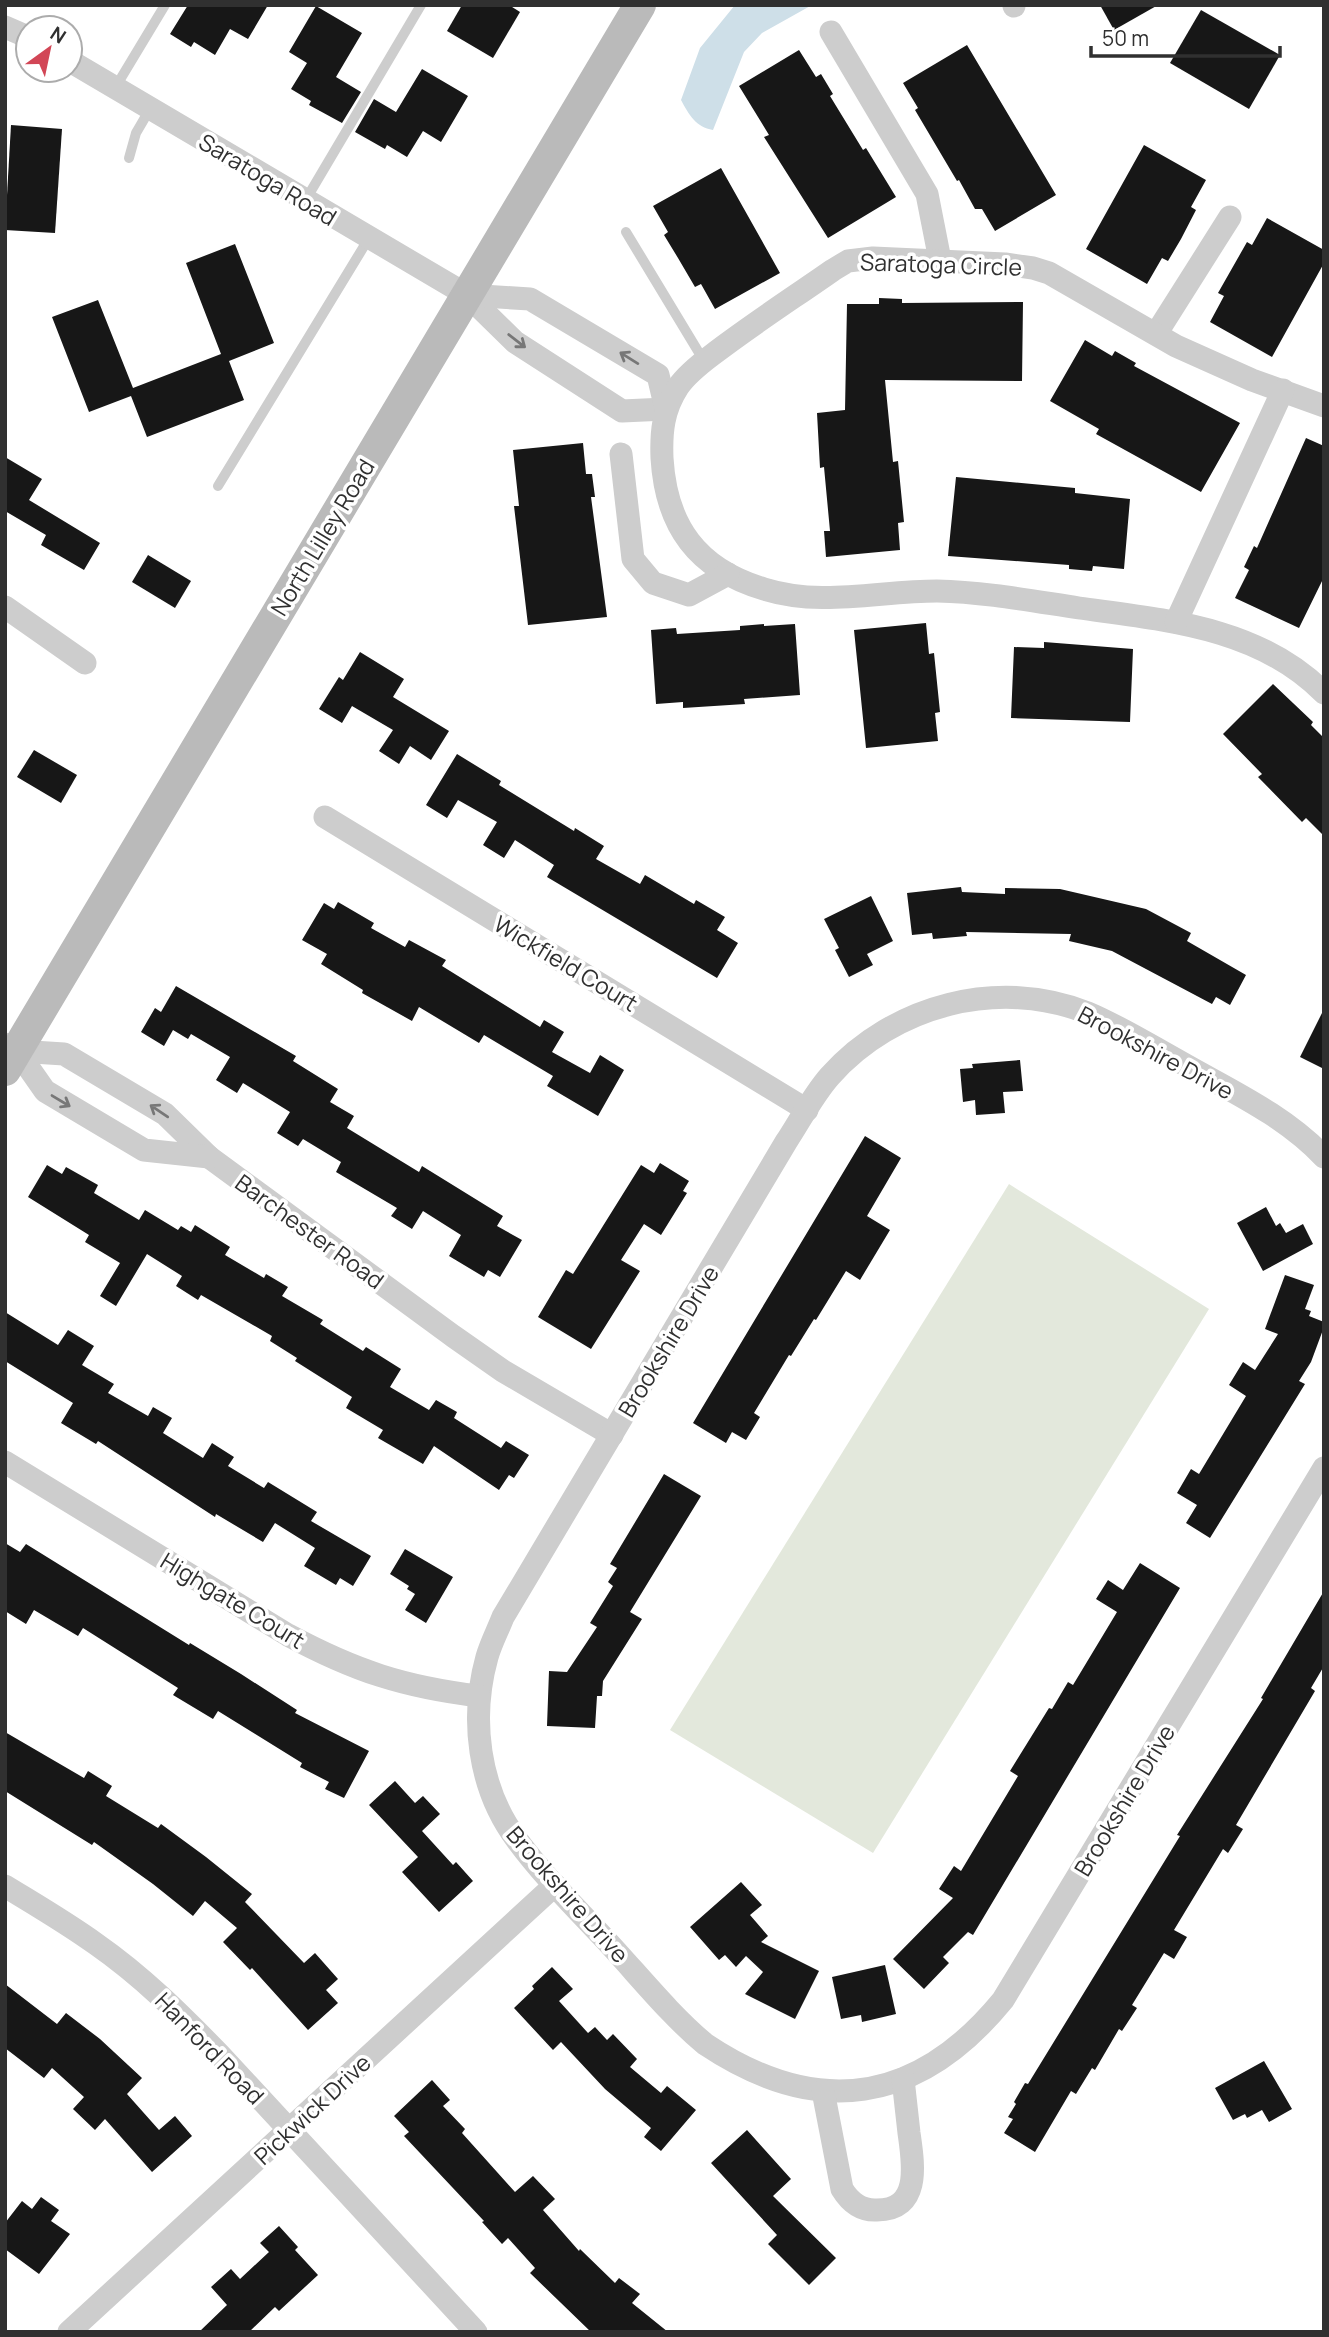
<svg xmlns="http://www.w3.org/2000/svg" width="1329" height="2337" font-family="Manrope,sans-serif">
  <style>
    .green { fill: #e3e8dc }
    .water { fill: #cedfe8 }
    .building { fill: #171717 }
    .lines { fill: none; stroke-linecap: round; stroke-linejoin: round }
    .lane { stroke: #cdcdcd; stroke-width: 10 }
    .street { stroke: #cdcdcd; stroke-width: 23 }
    .secondary { stroke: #bababa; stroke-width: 32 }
    .oneway { stroke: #777 }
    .labels { text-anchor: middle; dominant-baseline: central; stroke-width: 7; stroke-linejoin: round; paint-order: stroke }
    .street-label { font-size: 23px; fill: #303030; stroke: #fff }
  </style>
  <rect width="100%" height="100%" fill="#fff"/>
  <path class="green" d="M 1009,1184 L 1209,1309 L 873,1853 L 670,1730 Z"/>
  <path class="water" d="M 735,5 L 812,5 L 762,33 L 744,52 L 713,130 C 696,127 689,115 681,100 L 700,48 Z"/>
  <g class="building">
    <path d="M 188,5 L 268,5 L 248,39 L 230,29 L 215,55 L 194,42 L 191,47 L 170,34 Z"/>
    <path d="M 462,5 L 509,5 L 520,12 L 493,58 L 447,31 Z"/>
    <path d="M 1100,5 L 1158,5 L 1114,30 Z"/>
    <path d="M 316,6 L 362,33 L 336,77 L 361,92 L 342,123 L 309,105 L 311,101 L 291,89 L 307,63 L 289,52 Z"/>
    <path d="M 1201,10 L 1280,55 L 1249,109 L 1170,63 Z"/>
    <path d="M 967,45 L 1056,195 L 995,231 L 982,209 L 975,209 L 959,180 L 957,181 L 915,110 L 918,108 L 903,83 Z"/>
    <path d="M 799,50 L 816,77 L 821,74 L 833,94 L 830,96 L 863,150 L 866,148 L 896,197 L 828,238 L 764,137 L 769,135 L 739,86 Z"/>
    <path d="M 422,69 L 468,96 L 441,142 L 423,131 L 407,157 L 387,145 L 385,149 L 355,132 L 374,99 L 396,112 Z"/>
    <path d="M 11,125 L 62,129 L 55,233 L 5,230 Z"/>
    <path d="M 1144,145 L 1206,180 L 1191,207 L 1196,210 L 1181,239 L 1168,261 L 1162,258 L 1147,284 L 1086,249 Z"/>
    <path d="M 721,168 L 780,273 L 715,309 L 701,284 L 695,287 L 678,258 L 664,235 L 668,232 L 653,206 Z"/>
    <path d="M 1267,218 L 1324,250 L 1324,263 L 1272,357 L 1210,322 L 1224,296 L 1218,293 L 1247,242 L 1252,245 Z"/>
    <path d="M 235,244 L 274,343 L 229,361 L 244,400 L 147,437 L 131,396 L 89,412 L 52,317 L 98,300 L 133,388 L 221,354 L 186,263 Z"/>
    <path d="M 879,298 L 902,299 L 902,303 L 1023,302 L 1022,381 L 885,380 L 893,462 L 898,461 L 904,522 L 898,523 L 900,550 L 826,557 L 824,531 L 830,531 L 824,467 L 820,468 L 817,413 L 845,410 L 847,304 L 879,304 Z"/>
    <path d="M 1085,340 L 1112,356 L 1115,351 L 1136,363 L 1134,366 L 1240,423 L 1201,492 L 1096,434 L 1099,429 L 1050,401 Z"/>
    <path d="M 1306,438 L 1324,446 L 1324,577 L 1299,628 L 1235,598 L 1249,570 L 1244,567 L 1254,546 L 1257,548 Z"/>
    <path d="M 583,443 L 586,474 L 592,474 L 595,497 L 591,497 L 607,617 L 528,625 L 514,506 L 519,506 L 513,450 Z"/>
    <path d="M 5,457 L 42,479 L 29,500 L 100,543 L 84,570 L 41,545 L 46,535 L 5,511 Z"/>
    <path d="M 956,477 L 1075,488 L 1075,493 L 1130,499 L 1124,569 L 1093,566 L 1092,571 L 1069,569 L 1069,565 L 948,556 Z"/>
    <path d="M 148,555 L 191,581 L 175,608 L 132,582 Z"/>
    <path d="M 926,623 L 929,654 L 934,653 L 940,712 L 935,713 L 938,741 L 866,748 L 854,630 Z"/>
    <path d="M 764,624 L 764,626 L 795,624 L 800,695 L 744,699 L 745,704 L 683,708 L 683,702 L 656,704 L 651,630 L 676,628 L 677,634 L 740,630 L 740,626 Z"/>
    <path d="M 1044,642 L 1133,649 L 1130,722 L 1011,718 L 1014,647 L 1044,648 Z"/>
    <path d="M 360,652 L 404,679 L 393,697 L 449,731 L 431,760 L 410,746 L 399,764 L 379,751 L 393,730 L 352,706 L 342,723 L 319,709 L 339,677 L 343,680 Z"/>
    <path d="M 1273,684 L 1313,722 L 1311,725 L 1324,738 L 1324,836 L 1306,818 L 1302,822 L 1258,777 L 1262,774 L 1223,734 Z"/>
    <path d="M 34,750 L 77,775 L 61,803 L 17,777 Z"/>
    <path d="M 457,754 L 501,781 L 499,785 L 574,831 L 575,828 L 604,846 L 596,859 L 640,884 L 645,875 L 694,904 L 696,900 L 725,917 L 717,930 L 738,943 L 717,978 L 547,877 L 554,865 L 515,840 L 504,858 L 483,845 L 497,822 L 458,800 L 447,818 L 426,805 Z"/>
    <path d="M 961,887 L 962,892 L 1005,894 L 1005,888 L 1060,889 L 1146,909 L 1191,933 L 1187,941 L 1246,975 L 1230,1005 L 1216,997 L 1212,1004 L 1112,951 L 1069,941 L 1071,934 L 966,932 L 967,936 L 933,939 L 932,933 L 912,935 L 907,893 Z"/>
    <path d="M 871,896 L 893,941 L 867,954 L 873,965 L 849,977 L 835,950 L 839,948 L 824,919 Z"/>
    <path d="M 338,902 L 374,923 L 371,928 L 405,947 L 409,940 L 446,960 L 442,966 L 540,1027 L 544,1020 L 564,1032 L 552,1052 L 590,1073 L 600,1055 L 624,1070 L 598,1116 L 547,1086 L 553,1076 L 484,1035 L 479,1043 L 419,1007 L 412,1021 L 362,993 L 363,990 L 321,964 L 327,954 L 302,940 L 324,903 L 334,909 Z"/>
    <path d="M 176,986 L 296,1056 L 293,1061 L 338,1089 L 330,1102 L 354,1116 L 347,1128 L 419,1172 L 422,1166 L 503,1216 L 497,1226 L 522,1240 L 500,1277 L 488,1270 L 484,1277 L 449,1256 L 461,1235 L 423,1211 L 412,1229 L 391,1216 L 397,1208 L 336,1172 L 341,1162 L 303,1139 L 298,1146 L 277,1133 L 290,1112 L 243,1083 L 237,1093 L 216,1080 L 230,1057 L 191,1034 L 188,1039 L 173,1030 L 164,1046 L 141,1032 L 155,1008 L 161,1012 Z"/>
    <path d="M 1324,1009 L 1324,1069 L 1300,1057 Z"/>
    <path d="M 1020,1060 L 1023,1091 L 1003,1092 L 1005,1113 L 976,1115 L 975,1100 L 963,1102 L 960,1069 L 973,1068 L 972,1064 Z"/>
    <path d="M 865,1136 L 901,1158 L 867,1216 L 890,1230 L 860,1280 L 846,1271 L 816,1320 L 814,1319 L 791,1356 L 789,1355 L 754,1413 L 760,1417 L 746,1440 L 732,1432 L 726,1443 L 693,1423 Z"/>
    <path d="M 660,1163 L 689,1181 L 683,1191 L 687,1193 L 661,1235 L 644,1224 L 621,1260 L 640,1271 L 591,1349 L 538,1317 L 566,1270 L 573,1274 L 641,1165 L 654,1173 Z"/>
    <path d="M 47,1165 L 62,1174 L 66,1167 L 98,1185 L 94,1193 L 139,1220 L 145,1210 L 178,1230 L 181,1226 L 191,1232 L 195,1225 L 230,1247 L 225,1255 L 264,1278 L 266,1274 L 288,1287 L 282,1296 L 323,1320 L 320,1324 L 363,1351 L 366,1347 L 401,1369 L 390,1387 L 429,1410 L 436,1400 L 457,1412 L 454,1418 L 501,1448 L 506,1441 L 529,1455 L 514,1478 L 509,1475 L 499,1490 L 434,1446 L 423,1464 L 378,1438 L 383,1430 L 346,1408 L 352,1397 L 295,1361 L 297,1358 L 270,1341 L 272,1336 L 201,1295 L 198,1300 L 176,1286 L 182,1276 L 147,1254 L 116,1306 L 100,1296 L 120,1263 L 85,1242 L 89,1235 L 28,1197 Z"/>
    <path d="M 1266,1207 L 1276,1226 L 1280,1223 L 1286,1233 L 1303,1224 L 1313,1244 L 1263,1271 L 1237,1223 Z"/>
    <path d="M 1285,1275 L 1314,1285 L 1305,1309 L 1311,1311 L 1309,1316 L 1324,1322 L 1324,1327 L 1311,1362 L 1299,1381 L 1305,1384 L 1210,1538 L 1186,1523 L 1197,1505 L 1177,1493 L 1191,1469 L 1199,1474 L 1246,1396 L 1229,1385 L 1243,1362 L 1255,1370 L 1278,1334 L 1265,1329 Z"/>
    <path d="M 5,1312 L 58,1345 L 68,1330 L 94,1346 L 82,1365 L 114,1384 L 108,1393 L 148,1416 L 153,1407 L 172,1418 L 163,1433 L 203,1458 L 212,1443 L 234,1457 L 228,1466 L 264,1488 L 268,1482 L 317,1512 L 311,1521 L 371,1556 L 353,1586 L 340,1578 L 336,1585 L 304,1566 L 315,1548 L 275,1523 L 263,1542 L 216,1514 L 215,1517 L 98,1441 L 96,1444 L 61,1423 L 73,1403 L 5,1361 Z"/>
    <path d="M 664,1474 L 701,1496 L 630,1612 L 642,1619 L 603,1681 L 602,1696 L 597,1696 L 595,1728 L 547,1726 L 549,1671 L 567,1672 L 597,1627 L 590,1623 L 613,1586 L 608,1582 L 617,1568 L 610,1564 Z"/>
    <path d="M 5,1543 L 20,1552 L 26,1544 L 189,1645 L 190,1643 L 241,1674 L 297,1710 L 295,1713 L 369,1751 L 344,1798 L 325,1789 L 329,1782 L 300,1767 L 302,1763 L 218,1711 L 213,1719 L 173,1695 L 178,1688 L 83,1628 L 78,1636 L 34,1610 L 26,1624 L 5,1611 Z"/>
    <path d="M 405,1549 L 453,1577 L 426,1623 L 405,1610 L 415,1594 L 407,1589 L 409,1586 L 390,1574 Z"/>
    <path d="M 1140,1563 L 1180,1588 L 973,1935 L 968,1932 L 943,1957 L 949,1963 L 924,1989 L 893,1959 L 953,1898 L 939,1889 L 954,1866 L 961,1871 L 1018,1776 L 1010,1771 L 1049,1708 L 1052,1709 L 1068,1682 L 1073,1685 L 1117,1612 L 1096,1599 L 1108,1580 L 1123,1590 Z"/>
    <path d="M 1324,1591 L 1324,1666 L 1311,1688 L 1315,1691 L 1236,1825 L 1243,1829 L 1228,1853 L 1223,1849 L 1174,1930 L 1187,1937 L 1174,1959 L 1164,1953 L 1132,2005 L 1137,2008 L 1122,2031 L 1119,2029 L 1095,2070 L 1092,2068 L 1076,2094 L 1071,2091 L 1035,2152 L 1004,2133 L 1013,2119 L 1008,2117 L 1016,2104 L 1014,2102 L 1025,2083 L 1028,2084 L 1180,1836 L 1177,1835 L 1263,1699 L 1261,1698 Z"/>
    <path d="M 5,1732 L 84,1778 L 88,1771 L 112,1786 L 106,1796 L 158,1828 L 161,1824 L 206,1857 L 252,1894 L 245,1902 L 304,1963 L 315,1953 L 338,1979 L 326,1990 L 338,2003 L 308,2030 L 252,1968 L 250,1970 L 223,1942 L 237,1928 L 205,1901 L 193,1916 L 153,1884 L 94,1842 L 92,1845 L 5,1791 Z"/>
    <path d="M 395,1781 L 415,1803 L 423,1796 L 440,1814 L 422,1831 L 453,1865 L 456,1862 L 473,1881 L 439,1912 L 402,1872 L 418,1857 L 369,1805 Z"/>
    <path d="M 741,1882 L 762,1905 L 750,1915 L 768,1936 L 761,1942 L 819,1971 L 795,2019 L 745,1994 L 763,1972 L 746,1956 L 736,1967 L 725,1955 L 719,1960 L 690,1927 Z"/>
    <path d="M 885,1965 L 896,2014 L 862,2022 L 861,2015 L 841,2019 L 832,1977 Z"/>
    <path d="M 552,1967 L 573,1989 L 559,2001 L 588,2033 L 595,2027 L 607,2040 L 613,2034 L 637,2059 L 630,2067 L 661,2093 L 667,2086 L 696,2110 L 661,2151 L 644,2137 L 651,2128 L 605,2089 L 561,2042 L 553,2050 L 514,2008 L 534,1989 L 532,1986 Z"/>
    <path d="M 5,1984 L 57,2024 L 66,2013 L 100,2039 L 142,2078 L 127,2094 L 159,2130 L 175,2116 L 192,2136 L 152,2172 L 105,2119 L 95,2130 L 73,2109 L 84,2097 L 52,2068 L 44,2078 L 5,2048 Z"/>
    <path d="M 1264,2061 L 1292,2109 L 1269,2122 L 1262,2110 L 1247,2118 L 1245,2114 L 1233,2120 L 1215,2088 Z"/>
    <path d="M 432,2080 L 450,2100 L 443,2106 L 465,2129 L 462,2133 L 515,2192 L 533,2176 L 555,2199 L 543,2210 L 579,2251 L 580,2249 L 615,2283 L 619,2278 L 640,2294 L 632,2303 L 668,2332 L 591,2332 L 530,2273 L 535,2268 L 508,2238 L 502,2244 L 482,2222 L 484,2221 L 404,2136 L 409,2132 L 394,2116 Z"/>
    <path d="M 747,2130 L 791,2179 L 773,2196 L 836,2258 L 809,2285 L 768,2244 L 777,2235 L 711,2163 Z"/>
    <path d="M 41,2197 L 59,2210 L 51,2221 L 70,2234 L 39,2274 L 5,2249 L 5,2223 L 22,2201 L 32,2209 Z"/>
    <path d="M 279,2226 L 298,2247 L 295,2250 L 318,2275 L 279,2311 L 275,2307 L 249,2332 L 199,2332 L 227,2305 L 211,2287 L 231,2269 L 240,2279 L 269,2252 L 260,2243 Z"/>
  </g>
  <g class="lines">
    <g class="lane">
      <path d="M 115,88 L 165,5"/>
      <path d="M 129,158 L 136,133 L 150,109"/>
      <path d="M 305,201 L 421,5"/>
      <path d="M 626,232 L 704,361"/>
      <path d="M 218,486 L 369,238"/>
    </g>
    <g class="street">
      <path d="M 1014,5 L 1014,6"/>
      <path d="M 5,27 L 28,37"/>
      <path d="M 831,32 L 927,194 L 940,260"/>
      <path d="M 70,61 L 467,295 L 515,342 L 622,411 L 666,409"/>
      <path d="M 467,295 L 530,299 L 658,375 L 666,409"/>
      <path d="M 1156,334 L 1230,217"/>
      <path d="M 1324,406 L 1252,380 L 1176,346 L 1049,273 L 1033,268 L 1005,264 L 873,258 L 848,261 L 833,270 C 793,298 751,325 712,355 C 700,364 687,374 678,387 C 663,410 661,432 662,458 C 666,526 697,569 764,589 C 821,607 879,591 937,591 C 985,592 1032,601 1079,608 C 1165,620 1259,627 1324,693"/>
      <path d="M 621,454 L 633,559 L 653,583 L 689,595 L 728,574"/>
      <path d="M 5,607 L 85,663"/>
      <path d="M 1176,622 L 1283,390"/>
      <path d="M 325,817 L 807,1110"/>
      <path d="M 5,1044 L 17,1051 L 64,1054 L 165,1114 L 209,1157 L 453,1336 L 503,1371 L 612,1435"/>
      <path d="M 17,1051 L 45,1091 L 144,1150 L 209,1157"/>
      <path d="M 1324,1157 C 1284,1115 1231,1091 1182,1063 C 1151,1046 1121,1027 1088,1013 C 999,977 893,1005 830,1076 C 813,1095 800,1121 786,1142 L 503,1617 C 498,1630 491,1643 487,1657 C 470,1718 478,1788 517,1840 C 542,1874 573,1905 602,1936 C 636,1972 668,2013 705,2044 C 817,2119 918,2104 1003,2000 L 1324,1468"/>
      <path d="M 5,1462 L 288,1635 C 355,1671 404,1687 479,1696"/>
      <path d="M 5,1886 C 36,1905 67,1923 96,1944 C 142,1976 181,2015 220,2055 L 476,2332"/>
      <path d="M 823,2091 L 842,2189 C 850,2202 861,2211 877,2210 C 922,2210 913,2162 909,2133 C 907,2115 905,2097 903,2079"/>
      <path d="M 69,2332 L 555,1885"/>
    </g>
    <path class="secondary" d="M 5,1070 L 640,5"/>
  </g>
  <defs><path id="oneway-shaft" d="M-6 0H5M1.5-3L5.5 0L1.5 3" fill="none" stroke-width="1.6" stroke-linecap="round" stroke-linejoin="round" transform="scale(1.75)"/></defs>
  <g class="oneway">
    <use href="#oneway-shaft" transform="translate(517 341) rotate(38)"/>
    <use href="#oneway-shaft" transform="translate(629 358) rotate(-148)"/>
    <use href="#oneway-shaft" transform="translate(61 1101) rotate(31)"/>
    <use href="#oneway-shaft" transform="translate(159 1111) rotate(-146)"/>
  </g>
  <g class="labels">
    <g class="street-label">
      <text transform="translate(268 179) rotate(31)">Saratoga Road</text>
      <text transform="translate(941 264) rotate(2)">Saratoga Circle</text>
      <text transform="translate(322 537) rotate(-59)">North Lilley Road</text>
      <text transform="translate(566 963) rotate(31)">Wickfield Court</text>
      <text transform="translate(1156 1052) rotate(28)">Brookshire Drive</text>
      <text transform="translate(310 1231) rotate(36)">Barchester Road</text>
      <text transform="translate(668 1341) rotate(-59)">Brookshire Drive</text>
      <text transform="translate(233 1600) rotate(31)">Highgate Court</text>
      <text transform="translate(1124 1800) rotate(-59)">Brookshire Drive</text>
      <text transform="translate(568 1894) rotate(49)">Brookshire Drive</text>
      <text transform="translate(210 2048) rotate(46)">Hanford Road</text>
      <text transform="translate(312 2109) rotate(-43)">Pickwick Drive</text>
    </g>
  </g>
  <rect width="1329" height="2337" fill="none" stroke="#303030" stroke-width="14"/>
  <g transform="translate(49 49) rotate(33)"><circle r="33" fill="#ffffff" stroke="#acacac" stroke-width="2"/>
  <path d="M0-5L12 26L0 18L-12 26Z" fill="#d24656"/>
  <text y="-10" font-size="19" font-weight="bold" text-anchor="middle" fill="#303030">N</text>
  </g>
  <path d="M1091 46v10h189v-10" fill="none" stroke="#303030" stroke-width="3.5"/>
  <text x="1102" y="46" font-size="21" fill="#303030" stroke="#ffffff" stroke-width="5" paint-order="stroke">50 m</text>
</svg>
